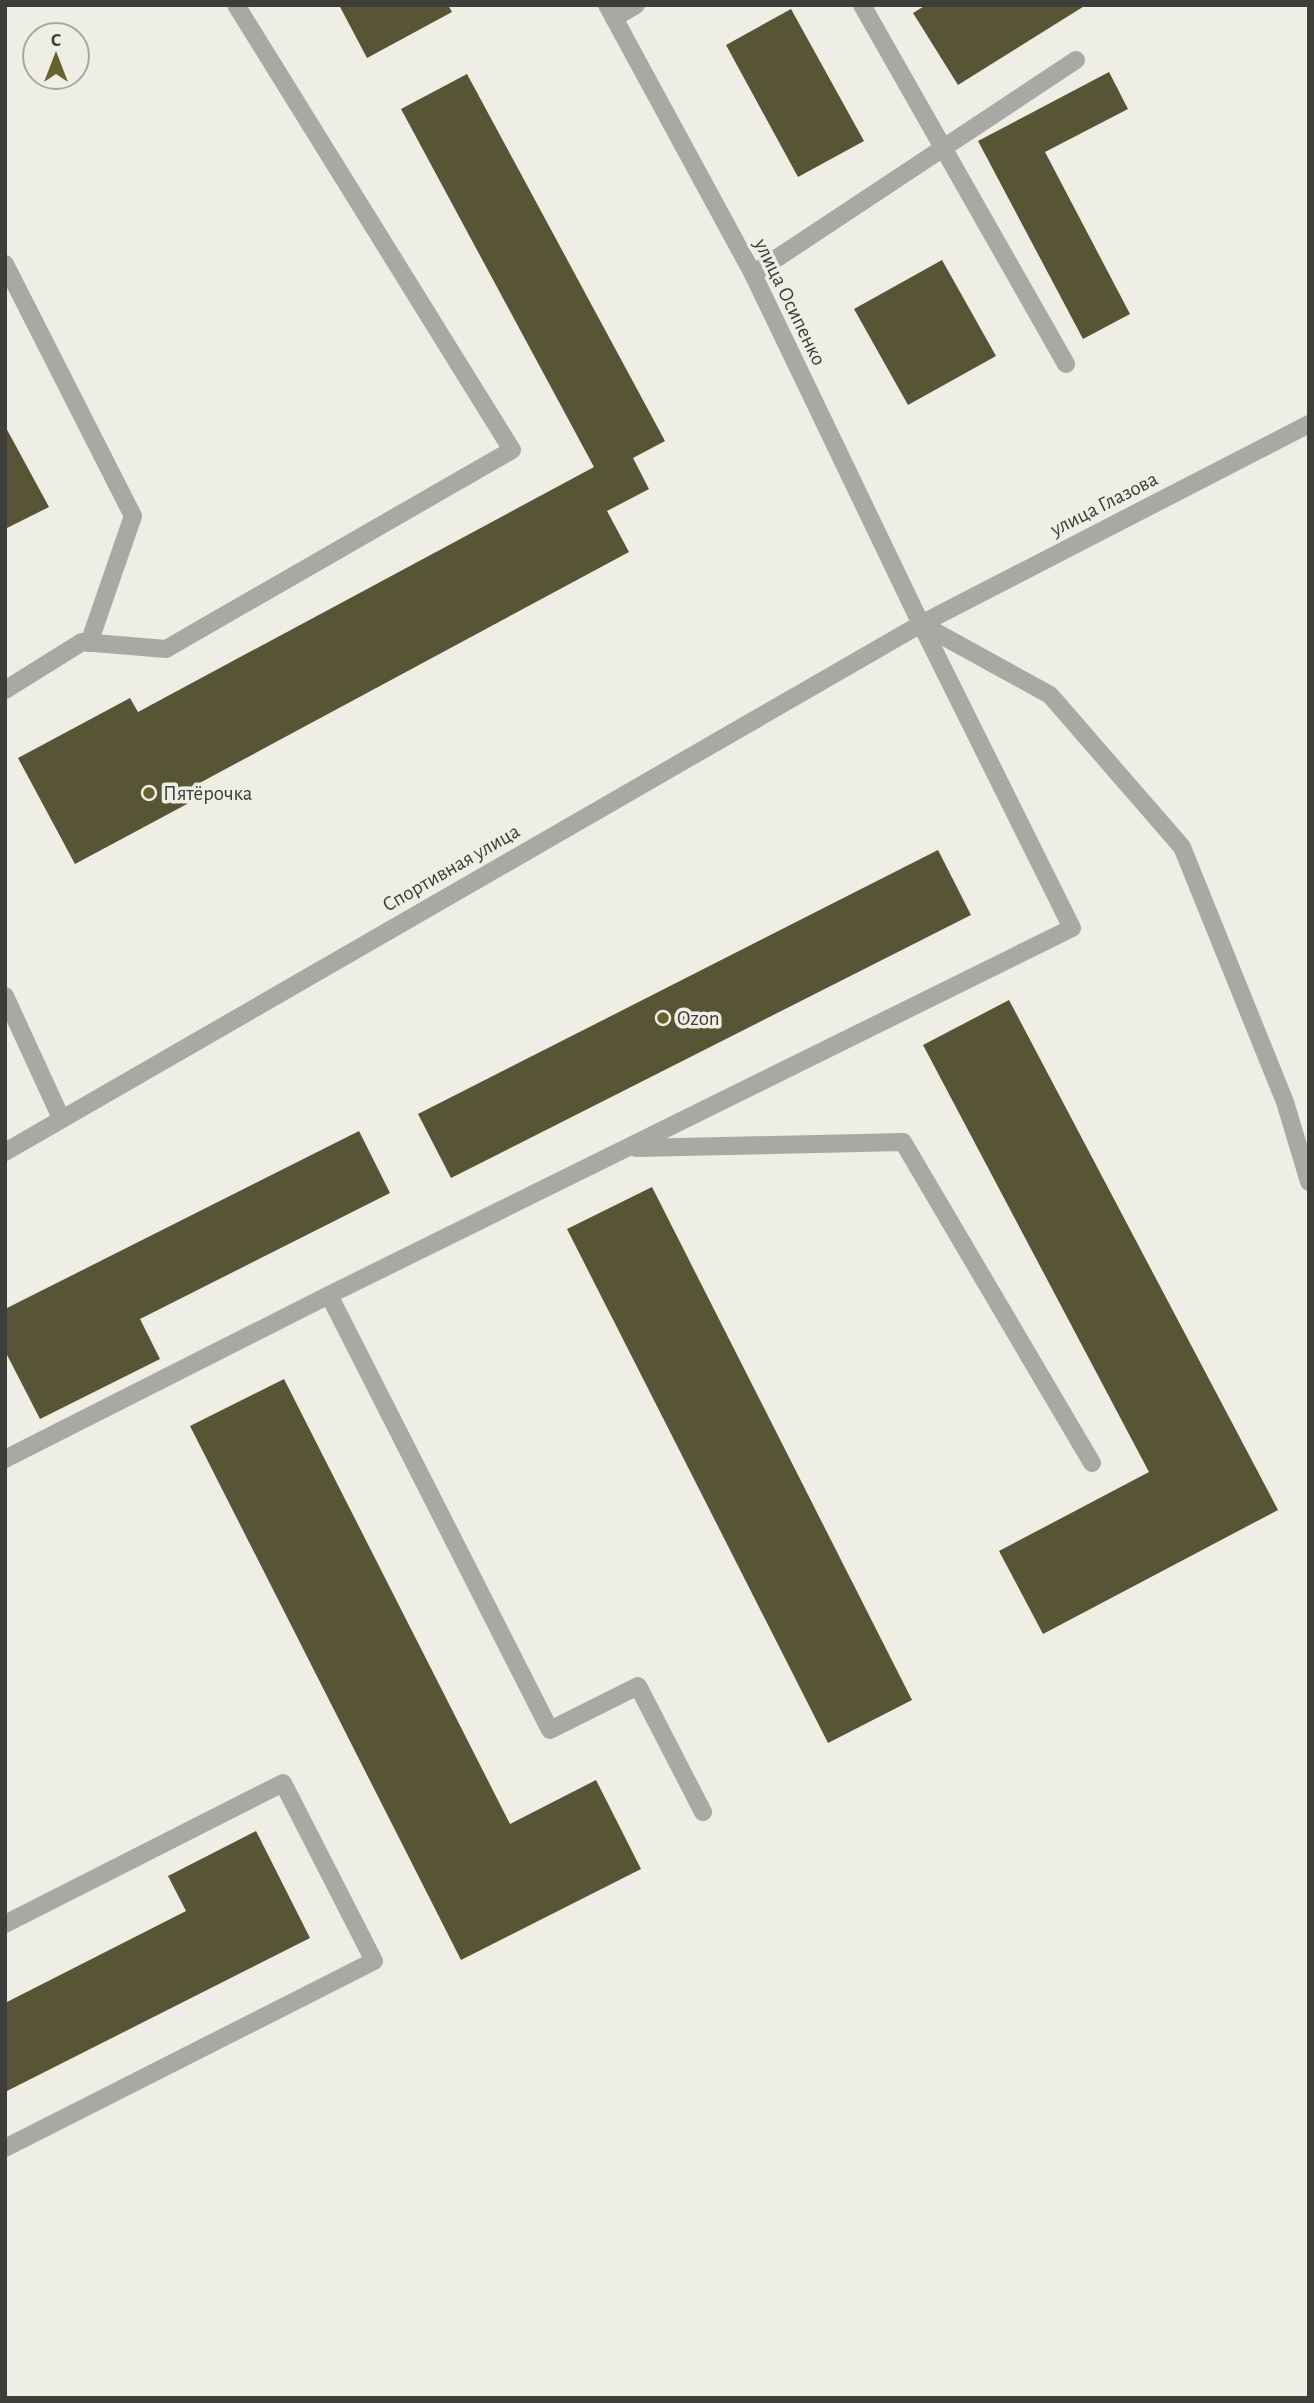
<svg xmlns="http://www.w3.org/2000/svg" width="1314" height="2403" font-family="'Alegreya Sans',sans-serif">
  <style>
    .building { fill: #585536 }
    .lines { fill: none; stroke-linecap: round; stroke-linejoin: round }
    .lane { stroke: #a9a8a5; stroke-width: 18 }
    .street { stroke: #a9a8a5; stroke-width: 18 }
    .poi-dot { fill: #68612e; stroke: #efeee5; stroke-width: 2.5 }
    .labels { text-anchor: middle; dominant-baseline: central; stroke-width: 7; stroke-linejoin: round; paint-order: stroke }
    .street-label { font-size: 21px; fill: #3d3d39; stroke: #efeee5 }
    .poi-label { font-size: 21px; fill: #3d3d39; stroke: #efeee5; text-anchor: start }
  </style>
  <rect width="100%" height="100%" fill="#efeee5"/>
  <g class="building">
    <path d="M 339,5 L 448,5 L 452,12 L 367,58 Z"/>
    <path d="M 926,5 L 1086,5 L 958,85 L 913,13 Z"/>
    <path d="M 791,9 L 864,141 L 798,177 L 726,45 Z"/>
    <path d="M 1109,72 L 1128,109 L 1045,152 L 1130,314 L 1083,339 L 978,141 Z"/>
    <path d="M 467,74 L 665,441 L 633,458 L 649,489 L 607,511 L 629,552 L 181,793 L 187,804 L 75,864 L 18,758 L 130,698 L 138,712 L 594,467 L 401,109 Z"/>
    <path d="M 942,260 L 996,356 L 908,405 L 854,309 Z"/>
    <path d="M 5,426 L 49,507 L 5,529 Z"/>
    <path d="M 938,850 L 971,915 L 451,1178 L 418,1114 Z"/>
    <path d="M 1009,1000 L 1278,1510 L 1043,1634 L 999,1551 L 1149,1472 L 923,1045 Z"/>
    <path d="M 359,1131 L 390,1193 L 140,1319 L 160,1359 L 40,1419 L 5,1351 L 5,1309 Z"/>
    <path d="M 652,1187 L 912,1700 L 828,1743 L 567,1229 Z"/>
    <path d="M 284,1379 L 510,1824 L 596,1780 L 641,1869 L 461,1960 L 190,1426 Z"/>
    <path d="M 256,1831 L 310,1938 L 5,2092 L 5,2003 L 186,1911 L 168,1876 Z"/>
  </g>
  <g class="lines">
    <g class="lane">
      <path d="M 862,5 L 1066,364"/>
      <path d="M 614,18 L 636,5"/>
      <path d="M 5,264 L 133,516 L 89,643"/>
      <path d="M 753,274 L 1076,60"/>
      <path d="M 921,624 L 1050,695 L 1182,847 L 1285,1102 L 1309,1182"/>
      <path d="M 5,690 L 82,642 L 166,649 L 512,450 L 236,5"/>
      <path d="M 5,996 L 61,1118"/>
      <path d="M 636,1148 L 903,1142 L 1092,1463"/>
      <path d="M 329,1295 L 1072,928 L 921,624"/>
      <path d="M 5,1459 L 329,1295 L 550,1730 L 638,1686 L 703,1812"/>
      <path d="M 5,1924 L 283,1783 L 374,1961 L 5,2148"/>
    </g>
    <g class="street">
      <path d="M 607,5 L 753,274 L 921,624"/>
      <path d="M 5,1152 L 921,624 L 1309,424"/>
    </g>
  </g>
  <g class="poi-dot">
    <circle cx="149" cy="793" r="7"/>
    <circle cx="663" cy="1018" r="7"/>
  </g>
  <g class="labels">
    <g class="street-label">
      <text transform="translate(790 302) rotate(64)">улица Осипенко</text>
      <text transform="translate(1104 504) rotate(-27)">улица Глазова</text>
      <text transform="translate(451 868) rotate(-30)">Спортивная улица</text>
    </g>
    <g class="poi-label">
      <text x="163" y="793">Пятёрочка</text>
      <text x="677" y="1018">Ozon</text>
    </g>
  </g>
  <rect width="1314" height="2403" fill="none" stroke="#3d3d39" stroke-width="14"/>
  <g transform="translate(56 56)"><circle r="33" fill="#efeee5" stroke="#a8a7a0" stroke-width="2"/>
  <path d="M0-5L12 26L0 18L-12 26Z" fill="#68612e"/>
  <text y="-10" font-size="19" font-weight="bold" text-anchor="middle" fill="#3d3d39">С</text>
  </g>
</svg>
